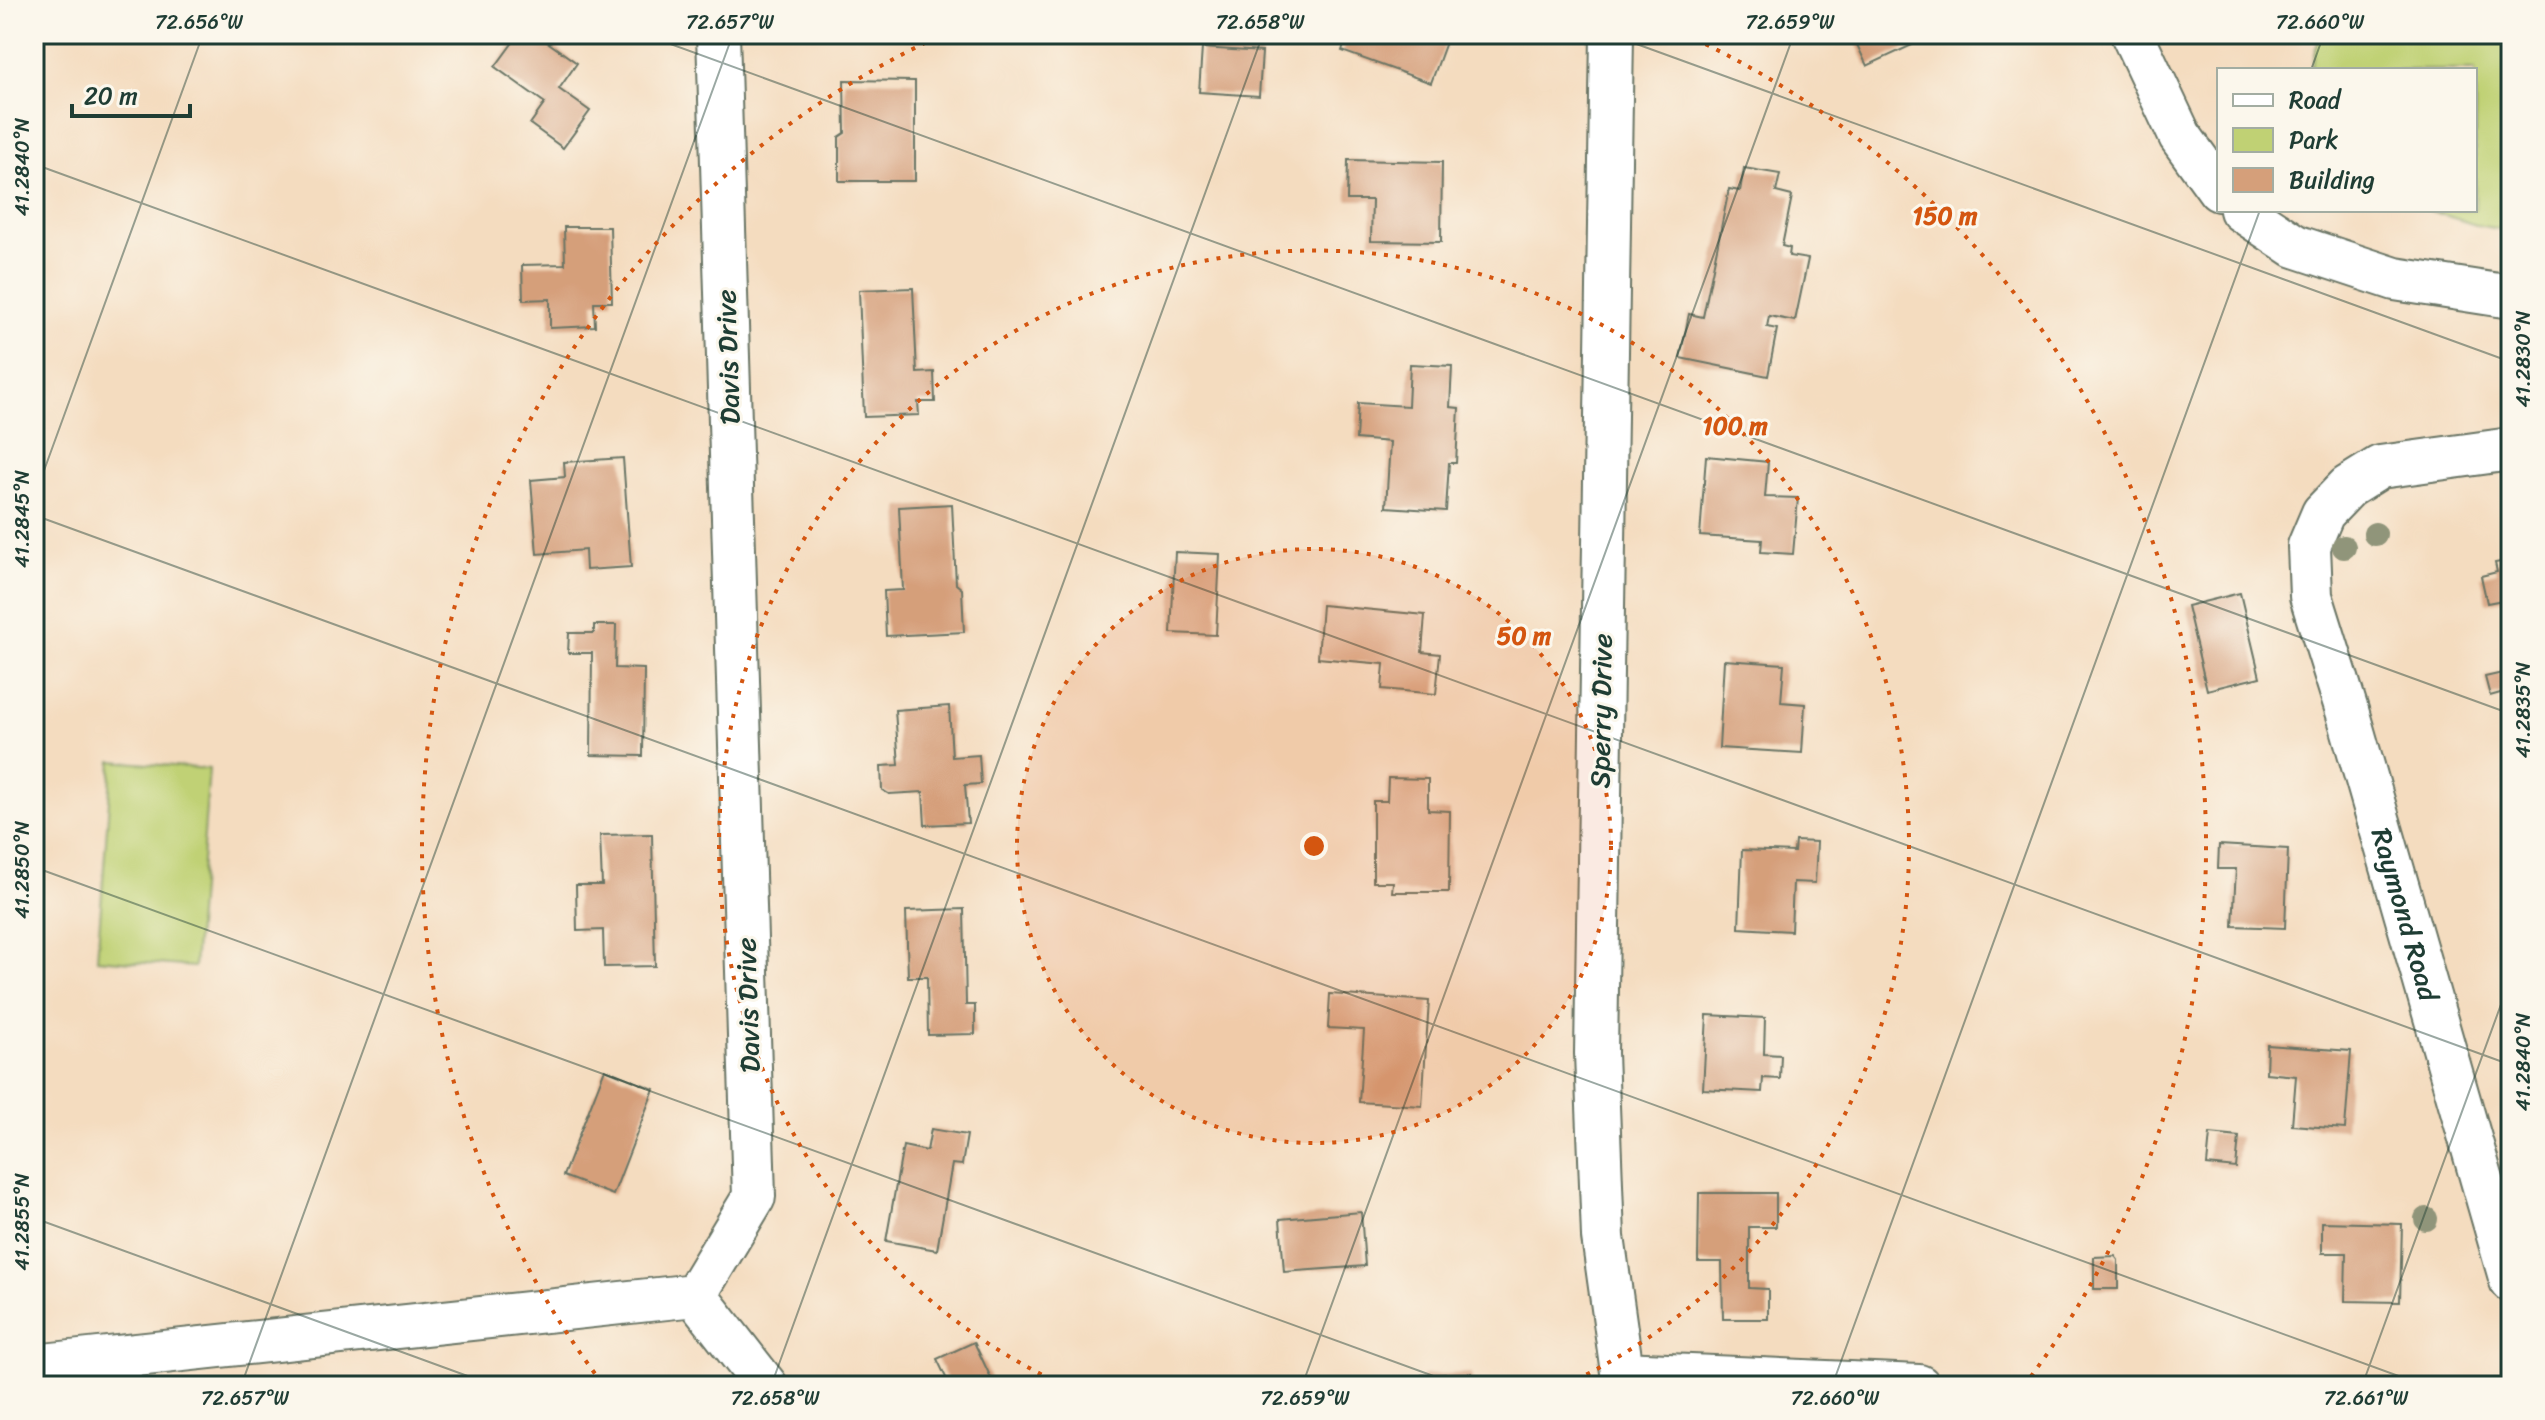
<svg xmlns="http://www.w3.org/2000/svg" width="2545" height="1420" font-family="Sriracha,sans-serif">
  <style>
    .green { fill: #c0d174; stroke: #708754; stroke-width: 2 }
    .building { fill: #d59f7a }
    .lines { fill: none; stroke-linecap: round; stroke-linejoin: round }
    .minor-casing { stroke: #6a7565; stroke-width: 46 }
    .minor { stroke: #fff; stroke-width: 42 }
    .tree { fill: #90957a }
    .ticks { fill: none; stroke: #1f3d34; stroke-width: 2; stroke-opacity: 0.45 }
    .ring { fill: none; stroke: #d45610; stroke-width: 4; stroke-dasharray: 4 8 }
    .labels { text-anchor: middle; dominant-baseline: central; stroke-width: 6; stroke-linejoin: round; paint-order: stroke }
    .street-label { font-size: 28px; fill: #1f3d34; stroke: #fbf7ec }
    .centre { fill: #d45610; stroke: #fbf7ec; stroke-width: 4 }
    .ring-label { font-size: 24px; text-anchor: middle; font-weight: bold; fill: #d45610; stroke: #fbf7ec; stroke-width: 6; stroke-linejoin: round; paint-order: stroke }
    .neatline { fill: none; stroke: #1f3d34; stroke-width: 3 }
    .ticks-label { font-size: 20px; text-anchor: middle; fill: #1f3d34 }
  </style>
  <rect width="100%" height="100%" fill="#fbf7ec"/>
  <filter id="ink" filterUnits="userSpaceOnUse"><feTurbulence type="fractalNoise" baseFrequency=".0125" numOctaves="2"/><feDisplacementMap in="SourceGraphic" scale="16" xChannelSelector="R" yChannelSelector="G"/><feConvolveMatrix kernelMatrix="1 2 1 2 8 2 1 2 1" color-interpolation-filters="sRGB"/></filter>
  <filter id="wash" filterUnits="userSpaceOnUse"><feTurbulence type="fractalNoise" baseFrequency=".006" numOctaves="4" result="noise"/><feDisplacementMap in="SourceGraphic" scale="32" xChannelSelector="R" yChannelSelector="G"/><feGaussianBlur stdDeviation="1.8" result="paint"/><feColorMatrix in="noise" values="0 0 0 0 0 0 0 0 0 0 0 0 0 0 0 0 0 1.4 0 .05"/><feComposite in="paint" operator="in"/></filter>
  <g filter="url(#wash)">
    <rect width="100%" height="100%" fill="#f4dcbf"/>
    <g class="green">
      <path d="M 2319,34 L 2511,34 L 2511,231 L 2476,225 L 2428,210 L 2475,210 L 2475,70 L 2310,70 Z"/>
      <path d="M 112,761 L 209,769 L 194,967 L 97,959 Z"/>
    </g>
    <g id="blocks">
      <g class="building">
        <path d="M 519,34 L 536,34 L 577,63 L 559,89 L 590,111 L 563,148 L 530,124 L 545,103 L 495,67 Z"/>
        <path d="M 1348,34 L 1423,34 L 1446,42 L 1431,83 L 1342,51 Z"/>
        <path d="M 1852,34 L 1907,34 L 1912,45 L 1867,66 Z"/>
        <path d="M 1202,48 L 1262,52 L 1259,96 L 1199,92 Z"/>
        <path d="M 844,80 L 915,81 L 915,181 L 839,181 L 839,137 L 845,133 Z"/>
        <path d="M 1348,160 L 1442,162 L 1441,242 L 1371,241 L 1372,200 L 1347,200 Z"/>
        <path d="M 1744,168 L 1780,174 L 1776,192 L 1792,196 L 1782,246 L 1790,248 L 1789,256 L 1808,259 L 1795,321 L 1769,316 L 1767,327 L 1777,329 L 1768,376 L 1680,358 L 1689,314 L 1703,317 L 1729,189 L 1740,191 Z"/>
        <path d="M 564,227 L 610,227 L 612,302 L 594,302 L 595,326 L 550,328 L 550,299 L 523,300 L 522,265 L 565,264 Z"/>
        <path d="M 913,288 L 917,373 L 934,372 L 935,402 L 918,402 L 919,415 L 864,417 L 859,290 Z"/>
        <path d="M 1410,364 L 1452,366 L 1450,407 L 1459,408 L 1456,463 L 1449,463 L 1446,511 L 1386,507 L 1390,442 L 1356,439 L 1358,403 L 1408,406 Z"/>
        <path d="M 1706,456 L 1768,462 L 1765,497 L 1798,498 L 1793,554 L 1761,552 L 1762,540 L 1700,536 Z"/>
        <path d="M 623,458 L 631,567 L 586,570 L 585,550 L 537,554 L 531,480 L 565,477 L 564,462 Z"/>
        <path d="M 952,504 L 956,584 L 962,589 L 964,632 L 886,636 L 884,591 L 903,590 L 899,507 Z"/>
        <path d="M 1175,552 L 1220,554 L 1216,635 L 1171,633 Z"/>
        <path d="M 2511,560 L 2511,630 L 2510,630 L 2503,600 L 2487,603 L 2481,576 L 2497,572 L 2495,563 Z"/>
        <path d="M 2240,593 L 2260,677 L 2207,690 L 2187,606 Z"/>
        <path d="M 1322,605 L 1425,615 L 1422,652 L 1440,654 L 1436,694 L 1382,689 L 1384,664 L 1318,658 Z"/>
        <path d="M 594,625 L 616,625 L 615,668 L 644,669 L 643,756 L 591,755 L 592,653 L 568,653 L 569,633 L 594,633 Z"/>
        <path d="M 1724,660 L 1784,664 L 1781,702 L 1805,704 L 1802,753 L 1719,748 Z"/>
        <path d="M 2507,672 L 2511,690 L 2490,696 L 2485,677 Z"/>
        <path d="M 949,706 L 952,757 L 979,755 L 981,784 L 965,785 L 968,823 L 925,825 L 923,792 L 889,794 L 882,790 L 881,766 L 899,765 L 895,710 Z"/>
        <path d="M 1388,778 L 1428,779 L 1428,810 L 1450,811 L 1449,892 L 1392,892 L 1393,882 L 1373,882 L 1373,801 L 1387,801 Z"/>
        <path d="M 652,834 L 655,966 L 604,967 L 603,930 L 577,931 L 576,885 L 602,885 L 600,835 Z"/>
        <path d="M 1795,841 L 1817,842 L 1815,883 L 1793,882 L 1791,931 L 1739,928 L 1742,850 L 1794,852 Z"/>
        <path d="M 2219,845 L 2288,849 L 2285,928 L 2233,926 L 2236,869 L 2218,869 Z"/>
        <path d="M 964,909 L 966,1005 L 975,1005 L 975,1034 L 928,1035 L 927,977 L 908,977 L 906,911 Z"/>
        <path d="M 1330,994 L 1429,1001 L 1422,1106 L 1359,1102 L 1364,1030 L 1328,1028 Z"/>
        <path d="M 1707,1015 L 1765,1018 L 1764,1054 L 1781,1055 L 1780,1079 L 1763,1078 L 1762,1092 L 1703,1089 Z"/>
        <path d="M 2267,1045 L 2351,1051 L 2345,1129 L 2292,1125 L 2296,1076 L 2266,1073 Z"/>
        <path d="M 605,1069 L 654,1089 L 613,1195 L 563,1176 Z"/>
        <path d="M 931,1129 L 967,1135 L 962,1165 L 952,1164 L 937,1250 L 886,1241 L 903,1146 L 927,1151 Z"/>
        <path d="M 2210,1134 L 2239,1137 L 2236,1168 L 2207,1165 Z"/>
        <path d="M 1699,1193 L 1776,1193 L 1776,1227 L 1749,1227 L 1749,1288 L 1768,1289 L 1768,1319 L 1723,1319 L 1722,1262 L 1698,1262 Z"/>
        <path d="M 1361,1212 L 1365,1266 L 1284,1272 L 1280,1219 Z"/>
        <path d="M 2322,1222 L 2402,1224 L 2400,1302 L 2345,1301 L 2346,1253 L 2322,1253 Z"/>
        <path d="M 2115,1256 L 2118,1260 L 2118,1289 L 2094,1289 L 2094,1257 Z"/>
        <path d="M 974,1342 L 991,1378 L 974,1386 L 950,1386 L 937,1359 Z"/>
        <path d="M 1472,1373 L 1473,1386 L 1422,1386 L 1422,1375 Z"/>
      </g>
    </g>
  </g>
  <g filter="url(#ink)">
    <use href="#blocks" fill-opacity="0" stroke="#6a7565" stroke-width="2"/>
    <g class="lines">
      <defs>
        <g id="minor">
          <path d="M 1612,34 L 1596,1053 L 1603,1237 L 1624,1386"/>
          <path d="M 2132,34 L 2180,136 L 2219,190"/>
          <path d="M 2241,210 L 2295,246 L 2395,279 L 2511,297"/>
          <path id="s1" d="M 2511,449 L 2380,467 L 2348,487 L 2323,513 L 2309,546 L 2311,596 L 2348,714 L 2511,1281"/>
          <path d="M 695,1295 L 766,1386"/>
          <path d="M 34,1366 L 695,1295 L 754,1197 L 718,34"/>
          <path d="M 1622,1373 L 1919,1386"/>
        </g>
      </defs>
      <use href="#minor" class="minor-casing"/>
      <use href="#minor" class="minor"/>
    </g>
    <g class="tree">
      <circle cx="2375" cy="534" r="12"/>
      <circle cx="2344" cy="547" r="12"/>
      <circle cx="2426" cy="1219" r="12"/>
    </g>
  </g>
  <path class="ticks" d="M 643,34 L 2511,714M 1609,34 L 2511,362M 2311,70 L 2324,34M 34,164 L 2511,1065M 34,498 L 203,34M 34,515 L 2426,1386M 34,867 L 1461,1386M 34,1218 L 495,1386M 241,1386 L 733,34M 771,1386 L 1263,34M 1302,1386 L 1794,34M 1832,1386 L 2260,210M 2362,1386 L 2511,977"/>
  <circle cx="1314" cy="846" r="297" fill="#d45610" fill-opacity=".12"/>
  <g class="ring">
    <circle cx="1314" cy="846" r="297"/>
    <path d="M1063 1385A595 595 0 1 1 1565 1385"/>
    <path d="M602 1383A892 892 0 0 1 944 34M1684 34A892 892 0 0 1 2026 1383"/>
  </g>
  <g class="labels">
    <g class="street-label">
      <text transform="translate(728 357) rotate(-92)">Davis Drive</text>
      <text transform="translate(1601 711) rotate(-89)">Sperry Drive</text>
      <text stroke="none"><textPath href="#s1" startOffset="624">Raymond Road</textPath></text>
      <text transform="translate(748 1005) rotate(-92)">Davis Drive</text>
    </g>
  </g>
  <circle cx="1314" cy="846" r="12" class="centre"/>
  <g class="ring-label">
    <text x="1945" y="224">150 m</text>
    <text x="1735" y="434">100 m</text>
    <text x="1524" y="644">50 m</text>
  </g>
  <rect width="2545" height="1420" fill="none" stroke="#fbf7ec" stroke-width="88"/>
  <rect x="2217" y="68" width="260" height="144" fill="#fbf7ec" stroke="#a3ada2" stroke-width="2"/>
  <rect x="2233" y="94" width="40" height="12" fill="#ffffff" stroke="#a3ada2" stroke-width="2"/>
  <text x="2289" y="108" font-size="24" fill="#1f3d34">Road</text>
  <rect x="2233" y="128" width="40" height="24" fill="#c0d174" stroke="#a3ada2" stroke-width="2"/>
  <text x="2289" y="148" font-size="24" fill="#1f3d34">Park</text>
  <rect x="2233" y="168" width="40" height="24" fill="#d59f7a" stroke="#a3ada2" stroke-width="2"/>
  <text x="2289" y="188" font-size="24" fill="#1f3d34">Building</text>
  <path d="M72 104v12h118v-12" fill="none" stroke="#1f3d34" stroke-width="4"/>
  <text x="84" y="104" font-size="24" fill="#1f3d34" stroke="#fbf7ec" stroke-width="6" paint-order="stroke">20 m</text>
  <rect x="44" y="44" width="2457" height="1332" class="neatline"/>
  <g class="ticks-label">
    <text x="199" y="29">72.656°W</text>
    <text x="730" y="29">72.657°W</text>
    <text x="1260" y="29">72.658°W</text>
    <text x="1790" y="29">72.659°W</text>
    <text x="2320" y="29">72.660°W</text>
    <text transform="translate(22 167) rotate(-90)" y="7">41.2840°N</text>
    <text transform="translate(2523 359) rotate(-90)" y="7">41.2830°N</text>
    <text transform="translate(22 519) rotate(-90)" y="7">41.2845°N</text>
    <text transform="translate(2523 710) rotate(-90)" y="7">41.2835°N</text>
    <text transform="translate(22 870) rotate(-90)" y="7">41.2850°N</text>
    <text transform="translate(2523 1062) rotate(-90)" y="7">41.2840°N</text>
    <text transform="translate(22 1222) rotate(-90)" y="7">41.2855°N</text>
    <text x="245" y="1405">72.657°W</text>
    <text x="775" y="1405">72.658°W</text>
    <text x="1305" y="1405">72.659°W</text>
    <text x="1835" y="1405">72.660°W</text>
    <text x="2366" y="1405">72.661°W</text>
  </g>
</svg>
